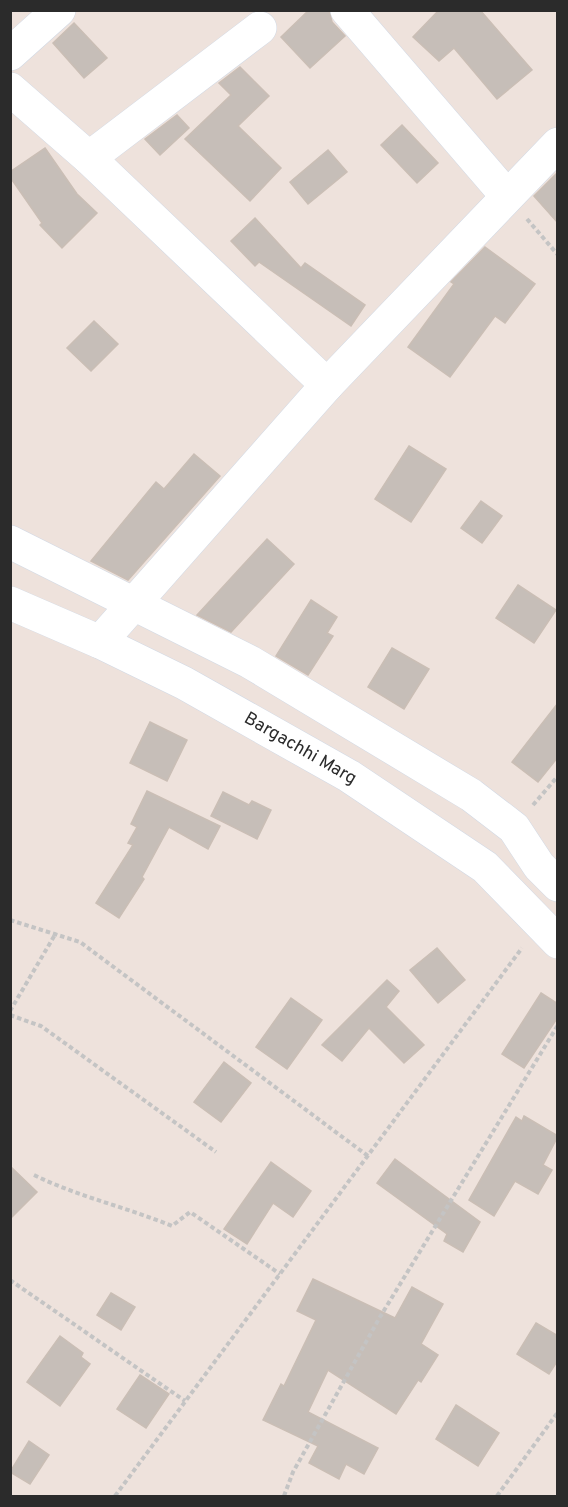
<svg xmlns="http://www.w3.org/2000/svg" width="568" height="1507" font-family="Overpass,sans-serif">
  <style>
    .building { fill: #c6beb8; stroke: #cabeb5; stroke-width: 1.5 }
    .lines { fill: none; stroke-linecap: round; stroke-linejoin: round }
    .minor-casing { stroke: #d1d9e5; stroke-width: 34 }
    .path { stroke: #c4c4c4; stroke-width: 4; stroke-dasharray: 4.5 3; stroke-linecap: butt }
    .minor { stroke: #fff; stroke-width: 33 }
    .labels { text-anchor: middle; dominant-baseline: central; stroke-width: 5; stroke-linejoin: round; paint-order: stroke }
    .street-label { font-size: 18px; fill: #2b2b2b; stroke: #fff }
  </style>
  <rect width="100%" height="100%" fill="#eee2dc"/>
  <g class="building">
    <path d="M 309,10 L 329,10 L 332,22 L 345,36 L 310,68 L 281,37 Z"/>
    <path d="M 439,10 L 480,10 L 532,70 L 497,99 L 454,48 L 439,61 L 413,37 Z"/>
    <path d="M 74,23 L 107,58 L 84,78 L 53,43 Z"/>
    <path d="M 240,67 L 269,96 L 238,126 L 281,168 L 250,201 L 185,139 L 231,95 L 219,83 Z"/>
    <path d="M 177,115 L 189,128 L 160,155 L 145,139 Z"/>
    <path d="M 402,125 L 438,163 L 417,183 L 381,145 Z"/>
    <path d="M 45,148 L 77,194 L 97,213 L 62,248 L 40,225 L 42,223 L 10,177 L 10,172 Z"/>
    <path d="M 328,150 L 347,172 L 308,204 L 290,182 Z"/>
    <path d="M 558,172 L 558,223 L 534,196 Z"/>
    <path d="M 255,218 L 301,268 L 305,263 L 365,305 L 351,326 L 259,262 L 255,266 L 231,241 Z"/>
    <path d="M 485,247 L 535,284 L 505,323 L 495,316 L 450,377 L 408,347 L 454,284 L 451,282 Z"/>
    <path d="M 94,321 L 118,344 L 91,371 L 67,348 Z"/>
    <path d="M 409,446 L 446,469 L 411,522 L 375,499 Z"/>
    <path d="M 194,454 L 220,476 L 128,580 L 91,561 L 156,482 L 164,489 Z"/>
    <path d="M 481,501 L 502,516 L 482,543 L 461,528 Z"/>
    <path d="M 267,539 L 294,564 L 231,632 L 197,615 Z"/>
    <path d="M 518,585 L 556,610 L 534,643 L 496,618 Z"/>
    <path d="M 311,600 L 337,617 L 327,633 L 333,636 L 308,675 L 276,656 Z"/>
    <path d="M 392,648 L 429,669 L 404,709 L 368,687 Z"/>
    <path d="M 558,703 L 558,757 L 538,782 L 512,762 Z"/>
    <path d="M 150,722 L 187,740 L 167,781 L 130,763 Z"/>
    <path d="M 147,791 L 220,826 L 208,849 L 169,827 L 142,877 L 144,879 L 119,918 L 96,903 L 133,845 L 128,843 L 137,827 L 131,824 Z"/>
    <path d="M 223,792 L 249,805 L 252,801 L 271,810 L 257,839 L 211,816 Z"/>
    <path d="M 437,948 L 465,980 L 438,1003 L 410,970 Z"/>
    <path d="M 387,980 L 399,991 L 386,1007 L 424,1045 L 404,1063 L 369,1028 L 342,1061 L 322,1045 Z"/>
    <path d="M 541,993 L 558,1004 L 558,1017 L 524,1068 L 502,1054 Z"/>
    <path d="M 291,998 L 322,1020 L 287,1069 L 256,1047 Z"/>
    <path d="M 224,1062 L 251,1083 L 221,1122 L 194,1102 Z"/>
    <path d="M 524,1116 L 558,1136 L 543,1165 L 552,1170 L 538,1194 L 515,1181 L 494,1216 L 469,1200 L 516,1117 L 522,1121 Z"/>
    <path d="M 395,1159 L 480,1222 L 463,1252 L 444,1241 L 447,1234 L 377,1183 Z"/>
    <path d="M 271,1162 L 311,1191 L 293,1217 L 273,1203 L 247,1244 L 224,1229 Z"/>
    <path d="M 10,1166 L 37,1192 L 10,1219 Z"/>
    <path d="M 313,1279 L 395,1318 L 412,1287 L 443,1304 L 421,1344 L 438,1355 L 421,1382 L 418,1380 L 396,1414 L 328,1370 L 308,1412 L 378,1448 L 364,1474 L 346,1464 L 339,1479 L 309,1463 L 318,1446 L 263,1420 L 281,1384 L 284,1386 L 316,1320 L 297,1311 Z"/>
    <path d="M 111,1293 L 135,1307 L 121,1330 L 97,1315 Z"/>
    <path d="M 536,1323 L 558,1336 L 558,1360 L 549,1374 L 517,1354 Z"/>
    <path d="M 60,1336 L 83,1353 L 81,1357 L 90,1364 L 60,1406 L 27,1382 Z"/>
    <path d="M 140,1375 L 169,1394 L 146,1428 L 117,1409 Z"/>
    <path d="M 456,1405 L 499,1433 L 478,1466 L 436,1439 Z"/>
    <path d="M 29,1441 L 49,1455 L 30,1484 L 10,1472 Z"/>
  </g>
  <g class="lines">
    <defs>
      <g id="minor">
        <path d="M 347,10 L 506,195"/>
        <path d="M 10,54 L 59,10"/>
        <path d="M 10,89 L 89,158 L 327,385"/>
        <path d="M 89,158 L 260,28"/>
        <path d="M 10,542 L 250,662 L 471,795 L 514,828 L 539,866 L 558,885"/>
        <path d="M 10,603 L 100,642 L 184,683 L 349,776 L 485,867 L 558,942"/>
        <path d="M 100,642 L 327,385 L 558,144"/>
      </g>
    </defs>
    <use href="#minor" class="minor-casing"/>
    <g class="path">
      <path d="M 527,219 L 558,255"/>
      <path d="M 533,805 L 558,776"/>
      <path d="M 10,920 L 80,942 L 368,1156"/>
      <path d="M 10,1011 L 56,933"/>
      <path d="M 10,1015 L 41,1026 L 216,1152"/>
      <path d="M 34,1175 C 79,1197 126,1207 172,1226 L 190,1212 L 280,1274"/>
      <path d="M 10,1280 L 185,1401"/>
      <path d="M 115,1496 L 522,948"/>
      <path d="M 284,1496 L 293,1472 L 380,1317 L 558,1025"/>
      <path d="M 497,1496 L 558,1412"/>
    </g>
    <use href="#minor" class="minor"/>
  </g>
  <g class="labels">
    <g class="street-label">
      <text transform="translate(300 749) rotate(30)">Bargachhi Marg</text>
    </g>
  </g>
  <rect width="568" height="1507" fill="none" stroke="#2b2b2b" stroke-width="24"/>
</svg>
